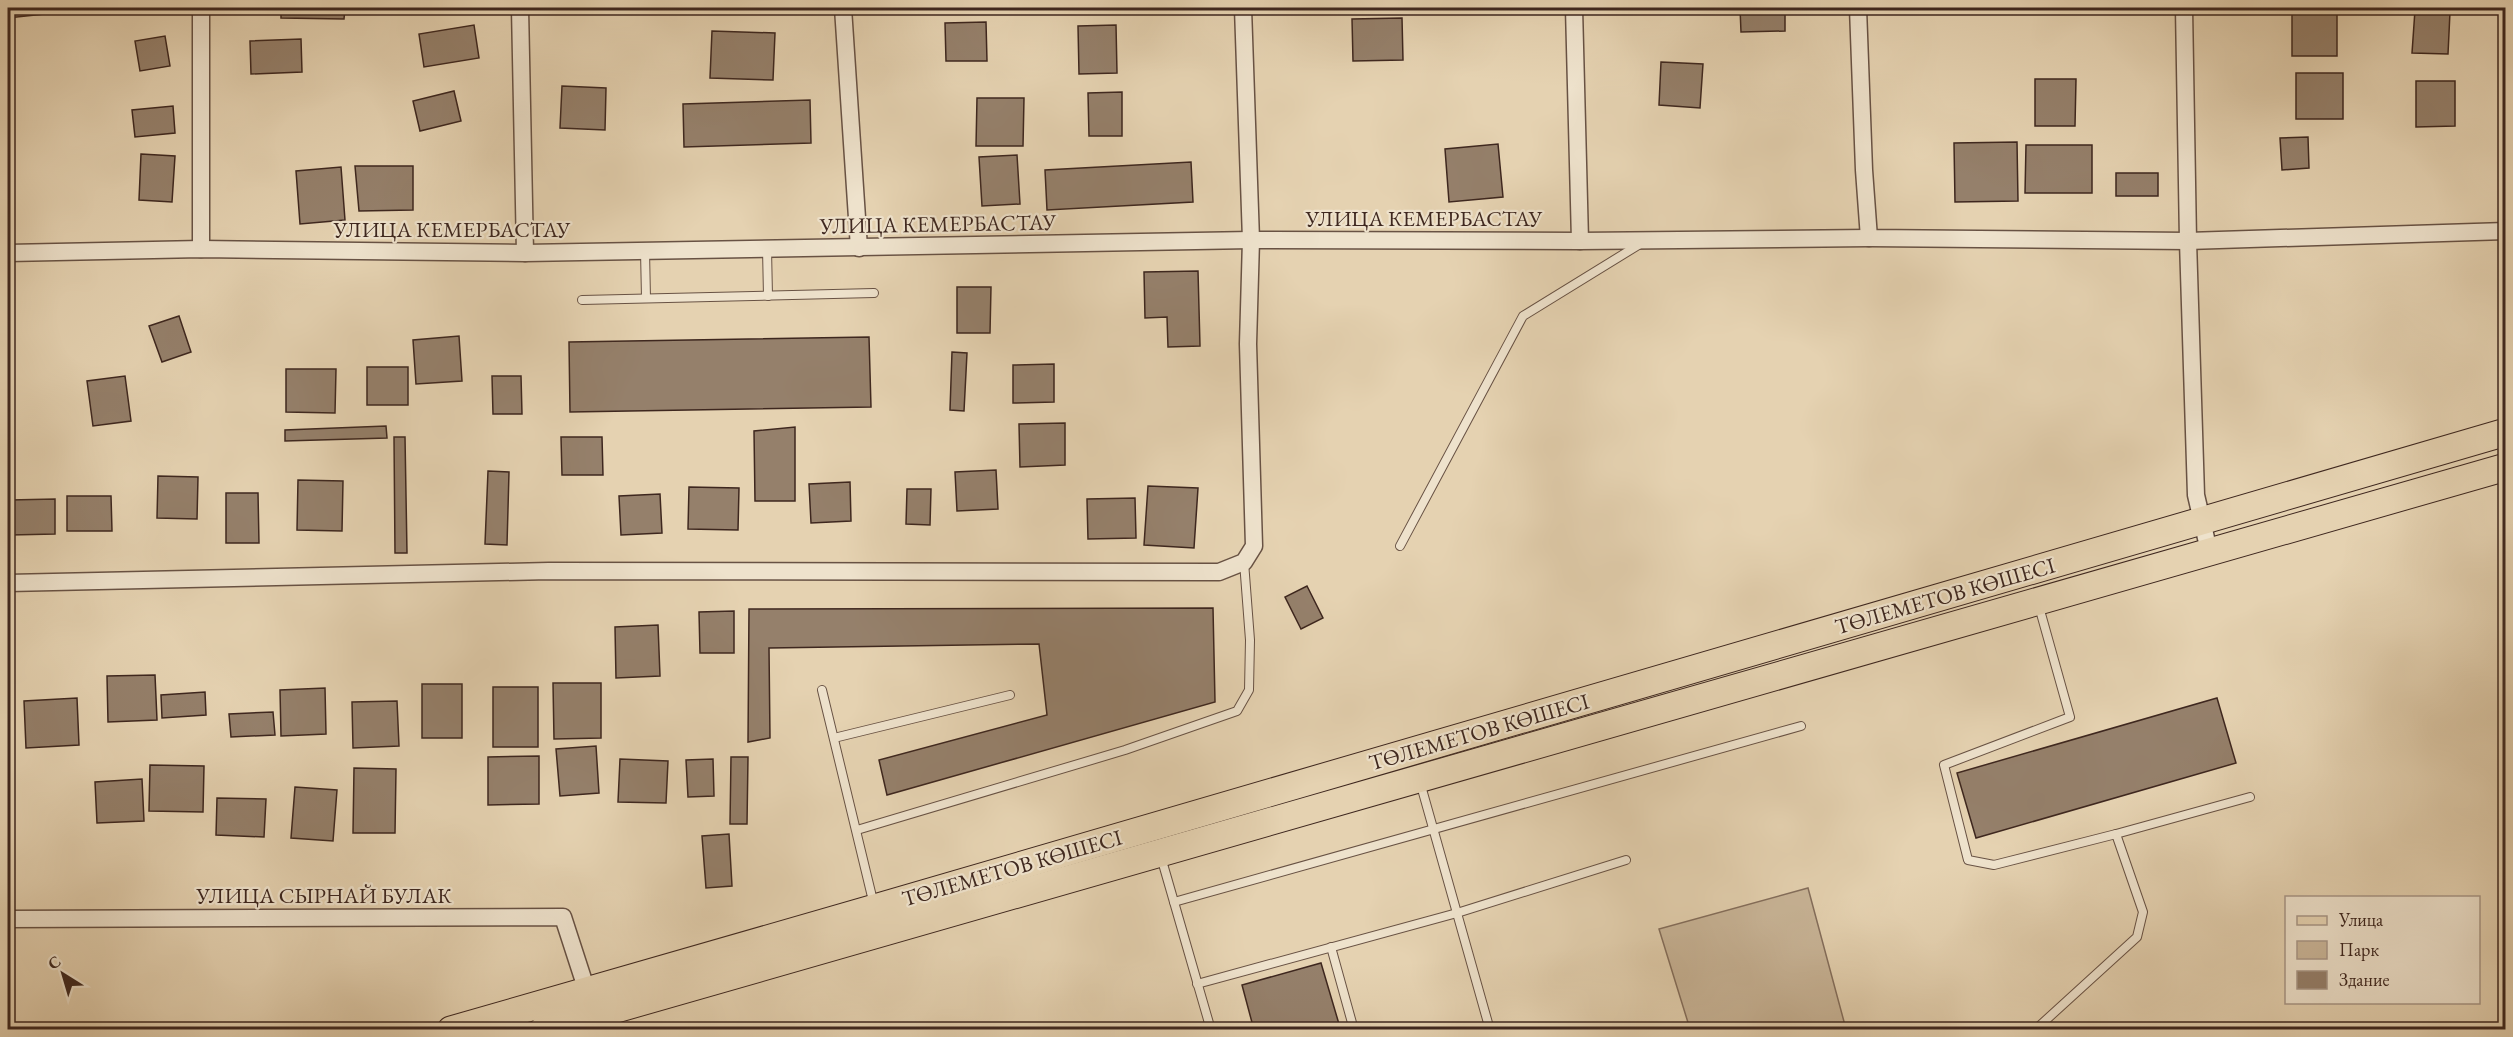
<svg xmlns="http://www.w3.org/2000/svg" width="2513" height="1037" font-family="'EB Garamond',serif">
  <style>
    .green { fill: #c9b598; stroke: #846e5c; stroke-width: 1.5 }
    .building { fill: #95806b; stroke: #3e271f; stroke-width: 1.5 }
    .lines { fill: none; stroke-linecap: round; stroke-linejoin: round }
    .service-casing { stroke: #685244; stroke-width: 10 }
    .minor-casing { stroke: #685244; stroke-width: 19 }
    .primary-casing { stroke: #3e271f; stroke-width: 29 }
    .service { stroke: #eee2cc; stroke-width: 8 }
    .minor { stroke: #eee2cc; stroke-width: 16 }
    .primary { stroke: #e5d2b1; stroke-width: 27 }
    .labels { text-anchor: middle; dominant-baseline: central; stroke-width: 4.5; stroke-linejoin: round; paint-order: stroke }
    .street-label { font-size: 22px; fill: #3e271f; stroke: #eee2cc }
  </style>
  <rect width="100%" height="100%" fill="#e5d2b1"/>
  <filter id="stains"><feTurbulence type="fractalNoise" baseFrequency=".00333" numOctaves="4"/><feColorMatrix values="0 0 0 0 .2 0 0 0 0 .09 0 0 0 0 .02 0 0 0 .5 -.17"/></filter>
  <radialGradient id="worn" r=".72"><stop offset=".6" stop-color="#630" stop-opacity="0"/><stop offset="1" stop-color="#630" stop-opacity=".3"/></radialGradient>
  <path class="green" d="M 1808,888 L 1846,1029 L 1690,1029 L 1659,929 Z"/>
  <g class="building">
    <path d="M 8,8 L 43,8 L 44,14 L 8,18 Z"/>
    <path d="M 281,8 L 345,8 L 344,19 L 281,18 Z"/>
    <rect x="894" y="8" width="41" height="4"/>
    <path d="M 1740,8 L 1785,8 L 1785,31 L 1741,32 Z"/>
    <rect x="2292" y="10" width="45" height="46"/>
    <path d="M 2415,10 L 2450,12 L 2448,54 L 2412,53 Z"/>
    <path d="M 1402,18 L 1403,60 L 1353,61 L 1352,19 Z"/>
    <path d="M 986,22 L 987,61 L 946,61 L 945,23 Z"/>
    <path d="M 474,25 L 479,58 L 424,67 L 419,34 Z"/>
    <path d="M 1116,25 L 1117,73 L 1079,74 L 1078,26 Z"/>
    <path d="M 712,31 L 775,33 L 773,80 L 710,78 Z"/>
    <path d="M 165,36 L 170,66 L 140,71 L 135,41 Z"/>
    <path d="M 301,39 L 302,72 L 251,74 L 250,41 Z"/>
    <path d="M 1661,62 L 1703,64 L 1700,108 L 1659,105 Z"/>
    <rect x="2296" y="73" width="47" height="46"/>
    <path d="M 2035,79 L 2076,79 L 2075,126 L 2035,126 Z"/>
    <path d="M 2416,81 L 2455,81 L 2455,126 L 2416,127 Z"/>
    <path d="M 562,86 L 606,88 L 605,130 L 560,128 Z"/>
    <path d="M 454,91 L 461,121 L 420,131 L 413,101 Z"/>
    <path d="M 1122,92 L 1122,136 L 1089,136 L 1088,93 Z"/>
    <path d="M 977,98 L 1024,98 L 1023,146 L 976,146 Z"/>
    <path d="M 810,100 L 811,143 L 684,147 L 683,104 Z"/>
    <path d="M 173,106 L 175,133 L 135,137 L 132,110 Z"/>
    <path d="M 2308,137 L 2309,168 L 2282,170 L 2280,138 Z"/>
    <path d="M 2017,142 L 2018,201 L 1955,202 L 1954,143 Z"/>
    <path d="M 1498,144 L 1503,197 L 1449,202 L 1445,149 Z"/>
    <path d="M 2026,145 L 2092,145 L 2092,193 L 2025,193 Z"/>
    <path d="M 141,154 L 175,156 L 172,202 L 139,200 Z"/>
    <path d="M 1017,155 L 1020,204 L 982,206 L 979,157 Z"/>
    <path d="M 1191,162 L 1193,202 L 1047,210 L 1045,170 Z"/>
    <path d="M 355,166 L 413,166 L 413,210 L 359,211 Z"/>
    <path d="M 341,167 L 345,220 L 300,224 L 296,171 Z"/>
    <rect x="2116" y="173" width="42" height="23"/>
    <path d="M 1198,271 L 1200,346 L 1168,347 L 1167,317 L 1145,318 L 1144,272 Z"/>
    <path d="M 957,287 L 991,287 L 990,333 L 957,333 Z"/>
    <path d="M 179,316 L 191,352 L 162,362 L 149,326 Z"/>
    <path d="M 459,336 L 462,381 L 416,384 L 413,340 Z"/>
    <path d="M 869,337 L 871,407 L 570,412 L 569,342 Z"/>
    <path d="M 952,352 L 967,353 L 964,411 L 950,410 Z"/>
    <path d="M 1054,364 L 1054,402 L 1013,403 L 1013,365 Z"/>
    <rect x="367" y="367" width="41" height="38"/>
    <path d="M 286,369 L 336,369 L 335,413 L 286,412 Z"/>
    <path d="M 125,376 L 131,421 L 93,426 L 87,381 Z"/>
    <path d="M 492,376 L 521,376 L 522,414 L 493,414 Z"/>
    <path d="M 1065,423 L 1065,465 L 1020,467 L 1019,424 Z"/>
    <path d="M 386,426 L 387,438 L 285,441 L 285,430 Z"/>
    <path d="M 795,427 L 795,501 L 755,501 L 754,431 Z"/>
    <path d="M 394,437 L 405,437 L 407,553 L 395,553 Z"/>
    <path d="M 561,437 L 602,437 L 603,475 L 562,475 Z"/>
    <path d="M 996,470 L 998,509 L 957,511 L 955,472 Z"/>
    <path d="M 488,471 L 509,472 L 507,545 L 485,544 Z"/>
    <path d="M 158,476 L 198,477 L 197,519 L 157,518 Z"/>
    <path d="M 298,480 L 343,481 L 342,531 L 297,530 Z"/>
    <path d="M 850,482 L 851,521 L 811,523 L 809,484 Z"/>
    <path d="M 1148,486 L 1198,488 L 1194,548 L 1144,545 Z"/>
    <path d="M 689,487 L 739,488 L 738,530 L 688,529 Z"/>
    <path d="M 907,489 L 931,489 L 930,525 L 906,524 Z"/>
    <path d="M 226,493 L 258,493 L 259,543 L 226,543 Z"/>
    <path d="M 660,494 L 662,533 L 621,535 L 619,496 Z"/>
    <path d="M 67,496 L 111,496 L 112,531 L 67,531 Z"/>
    <path d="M 1135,498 L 1136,538 L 1088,539 L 1087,499 Z"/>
    <path d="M 55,499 L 55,534 L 10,535 L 10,500 Z"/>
    <path d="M 1307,586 L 1323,618 L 1301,629 L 1285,597 Z"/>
    <path d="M 1213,608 L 1215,702 L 887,795 L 879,760 L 1047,715 L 1039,644 L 769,648 L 770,738 L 748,742 L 749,609 Z"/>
    <path d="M 734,611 L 734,653 L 700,653 L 699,612 Z"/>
    <path d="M 658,625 L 660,676 L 616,678 L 615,627 Z"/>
    <path d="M 155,675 L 157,720 L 108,722 L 107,676 Z"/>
    <path d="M 553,683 L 601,683 L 601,738 L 554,739 Z"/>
    <rect x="422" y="684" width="40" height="54"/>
    <rect x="493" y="687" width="45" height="60"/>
    <path d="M 325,688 L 326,734 L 281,736 L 280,690 Z"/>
    <path d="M 205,692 L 206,715 L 162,718 L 161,695 Z"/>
    <path d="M 77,698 L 79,745 L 26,748 L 24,701 Z"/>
    <path d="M 2217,698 L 2236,763 L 1976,838 L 1957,773 Z"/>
    <path d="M 397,701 L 399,746 L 353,748 L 352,702 Z"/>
    <path d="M 273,712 L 275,735 L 231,737 L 229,714 Z"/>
    <path d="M 596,746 L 599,793 L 560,796 L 556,749 Z"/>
    <path d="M 539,756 L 539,804 L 488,805 L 488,757 Z"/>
    <path d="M 731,757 L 748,757 L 747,824 L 730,824 Z"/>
    <path d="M 620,759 L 668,761 L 666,803 L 618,802 Z"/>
    <path d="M 713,759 L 714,796 L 688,797 L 686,760 Z"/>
    <path d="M 150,765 L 204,766 L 203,812 L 149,811 Z"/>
    <path d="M 354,768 L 396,769 L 395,833 L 353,833 Z"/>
    <path d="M 142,779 L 144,821 L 97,823 L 95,782 Z"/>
    <path d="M 295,787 L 337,790 L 333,841 L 291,838 Z"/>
    <path d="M 217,798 L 266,799 L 264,837 L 216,835 Z"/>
    <path d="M 729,834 L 732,886 L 706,888 L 702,836 Z"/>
    <path d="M 1321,963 L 1339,1024 L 1325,1030 L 1254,1030 L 1242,985 Z"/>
  </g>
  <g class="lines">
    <defs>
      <g id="service">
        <path d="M 767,249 L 768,296"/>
        <path d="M 645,251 L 646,298"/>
        <path d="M 582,300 L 874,293"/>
        <path d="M 1400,546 L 1523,316 L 1640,244"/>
        <path d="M 822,690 L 874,905"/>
        <path d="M 834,738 L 1010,695"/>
        <path d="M 1420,782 L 1490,1030"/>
        <path d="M 857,830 L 1125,750 L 1237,711 L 1249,690 L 1250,640 L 1244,562"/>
        <path d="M 2116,834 L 2250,797"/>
        <path d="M 1161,857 L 1211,1030"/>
        <path d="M 1174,902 L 1801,726"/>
        <path d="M 1331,947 L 1354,1030"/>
        <path d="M 1197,984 L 1457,913 L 1626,860"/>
        <path d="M 2035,1030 L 2137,937 L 2143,912 L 2116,834 L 1994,865 L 1968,860 L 1944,765 L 2070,717 L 2038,603"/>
      </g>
      <g id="minor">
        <path d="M 201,8 L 201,249"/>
        <path d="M 520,8 L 525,253"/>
        <path d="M 843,8 L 859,248"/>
        <path d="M 1574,8 L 1580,241"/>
        <path d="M 1858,8 L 1864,170 L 1869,238 L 2188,241 L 2506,231"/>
        <path d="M 2184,8 L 2188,241 L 2196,495 L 2209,551"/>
        <path d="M 8,253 L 201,249 L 525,253 L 1251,240 L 1580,241 L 1869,238"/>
        <path d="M 8,583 L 549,571 L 1219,572 L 1244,562 L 1254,546 L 1248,344 L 1251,240 L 1243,8"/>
        <path d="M 8,919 L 563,917 L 587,991"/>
      </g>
      <g id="primary">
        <path d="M 451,1030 L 875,908 L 2506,432"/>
        <path d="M 543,1030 L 2506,467"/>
      </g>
    </defs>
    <use href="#service" class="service-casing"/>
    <use href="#minor" class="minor-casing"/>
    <use href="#primary" class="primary-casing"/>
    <use href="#service" class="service"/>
    <use href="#minor" class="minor"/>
    <use href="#primary" class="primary"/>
  </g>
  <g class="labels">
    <g class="street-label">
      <text x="1424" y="218">УЛИЦА КЕМЕРБАСТАУ</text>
      <text transform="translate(938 224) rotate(-1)">УЛИЦА КЕМЕРБАСТАУ</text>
      <text x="452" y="229">УЛИЦА КЕМЕРБАСТАУ</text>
      <text transform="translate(1945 596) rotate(-16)">ТӨЛЕМЕТОВ КӨШЕСІ</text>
      <text transform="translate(1479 732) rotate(-16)">ТӨЛЕМЕТОВ КӨШЕСІ</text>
      <text transform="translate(1012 868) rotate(-16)">ТӨЛЕМЕТОВ КӨШЕСІ</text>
      <text x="324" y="895">УЛИЦА СЫРНАЙ БУЛАК</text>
    </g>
  </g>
  <rect width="2513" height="1037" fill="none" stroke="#e5d2b1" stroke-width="30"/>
  <rect x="9" y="9" width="2495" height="1019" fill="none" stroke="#3e271f" stroke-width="3"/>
  <rect x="15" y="15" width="2483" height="1007" fill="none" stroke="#3e271f" stroke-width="1.5"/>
  <rect x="2285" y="896" width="195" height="108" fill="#eee2cc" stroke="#a89787" stroke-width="1.5"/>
  <rect x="2297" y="916" width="30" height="9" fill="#e5d2b1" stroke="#a89787" stroke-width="1.5"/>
  <text x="2339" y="926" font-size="18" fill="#3e271f">Улица</text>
  <rect x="2297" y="941" width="30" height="18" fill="#c9b598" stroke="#a89787" stroke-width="1.5"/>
  <text x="2339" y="956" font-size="18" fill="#3e271f">Парк</text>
  <rect x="2297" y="971" width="30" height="18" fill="#95806b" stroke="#a89787" stroke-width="1.5"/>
  <text x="2339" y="986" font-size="18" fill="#3e271f">Здание</text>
  <g transform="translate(63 974) rotate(323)" stroke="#eee2cc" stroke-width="4.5" paint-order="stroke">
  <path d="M0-4.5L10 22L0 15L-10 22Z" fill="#3e271f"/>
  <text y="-9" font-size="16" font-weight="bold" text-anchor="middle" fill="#3e271f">С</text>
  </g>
  <rect width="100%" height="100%" filter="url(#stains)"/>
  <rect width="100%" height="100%" fill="url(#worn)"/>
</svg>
